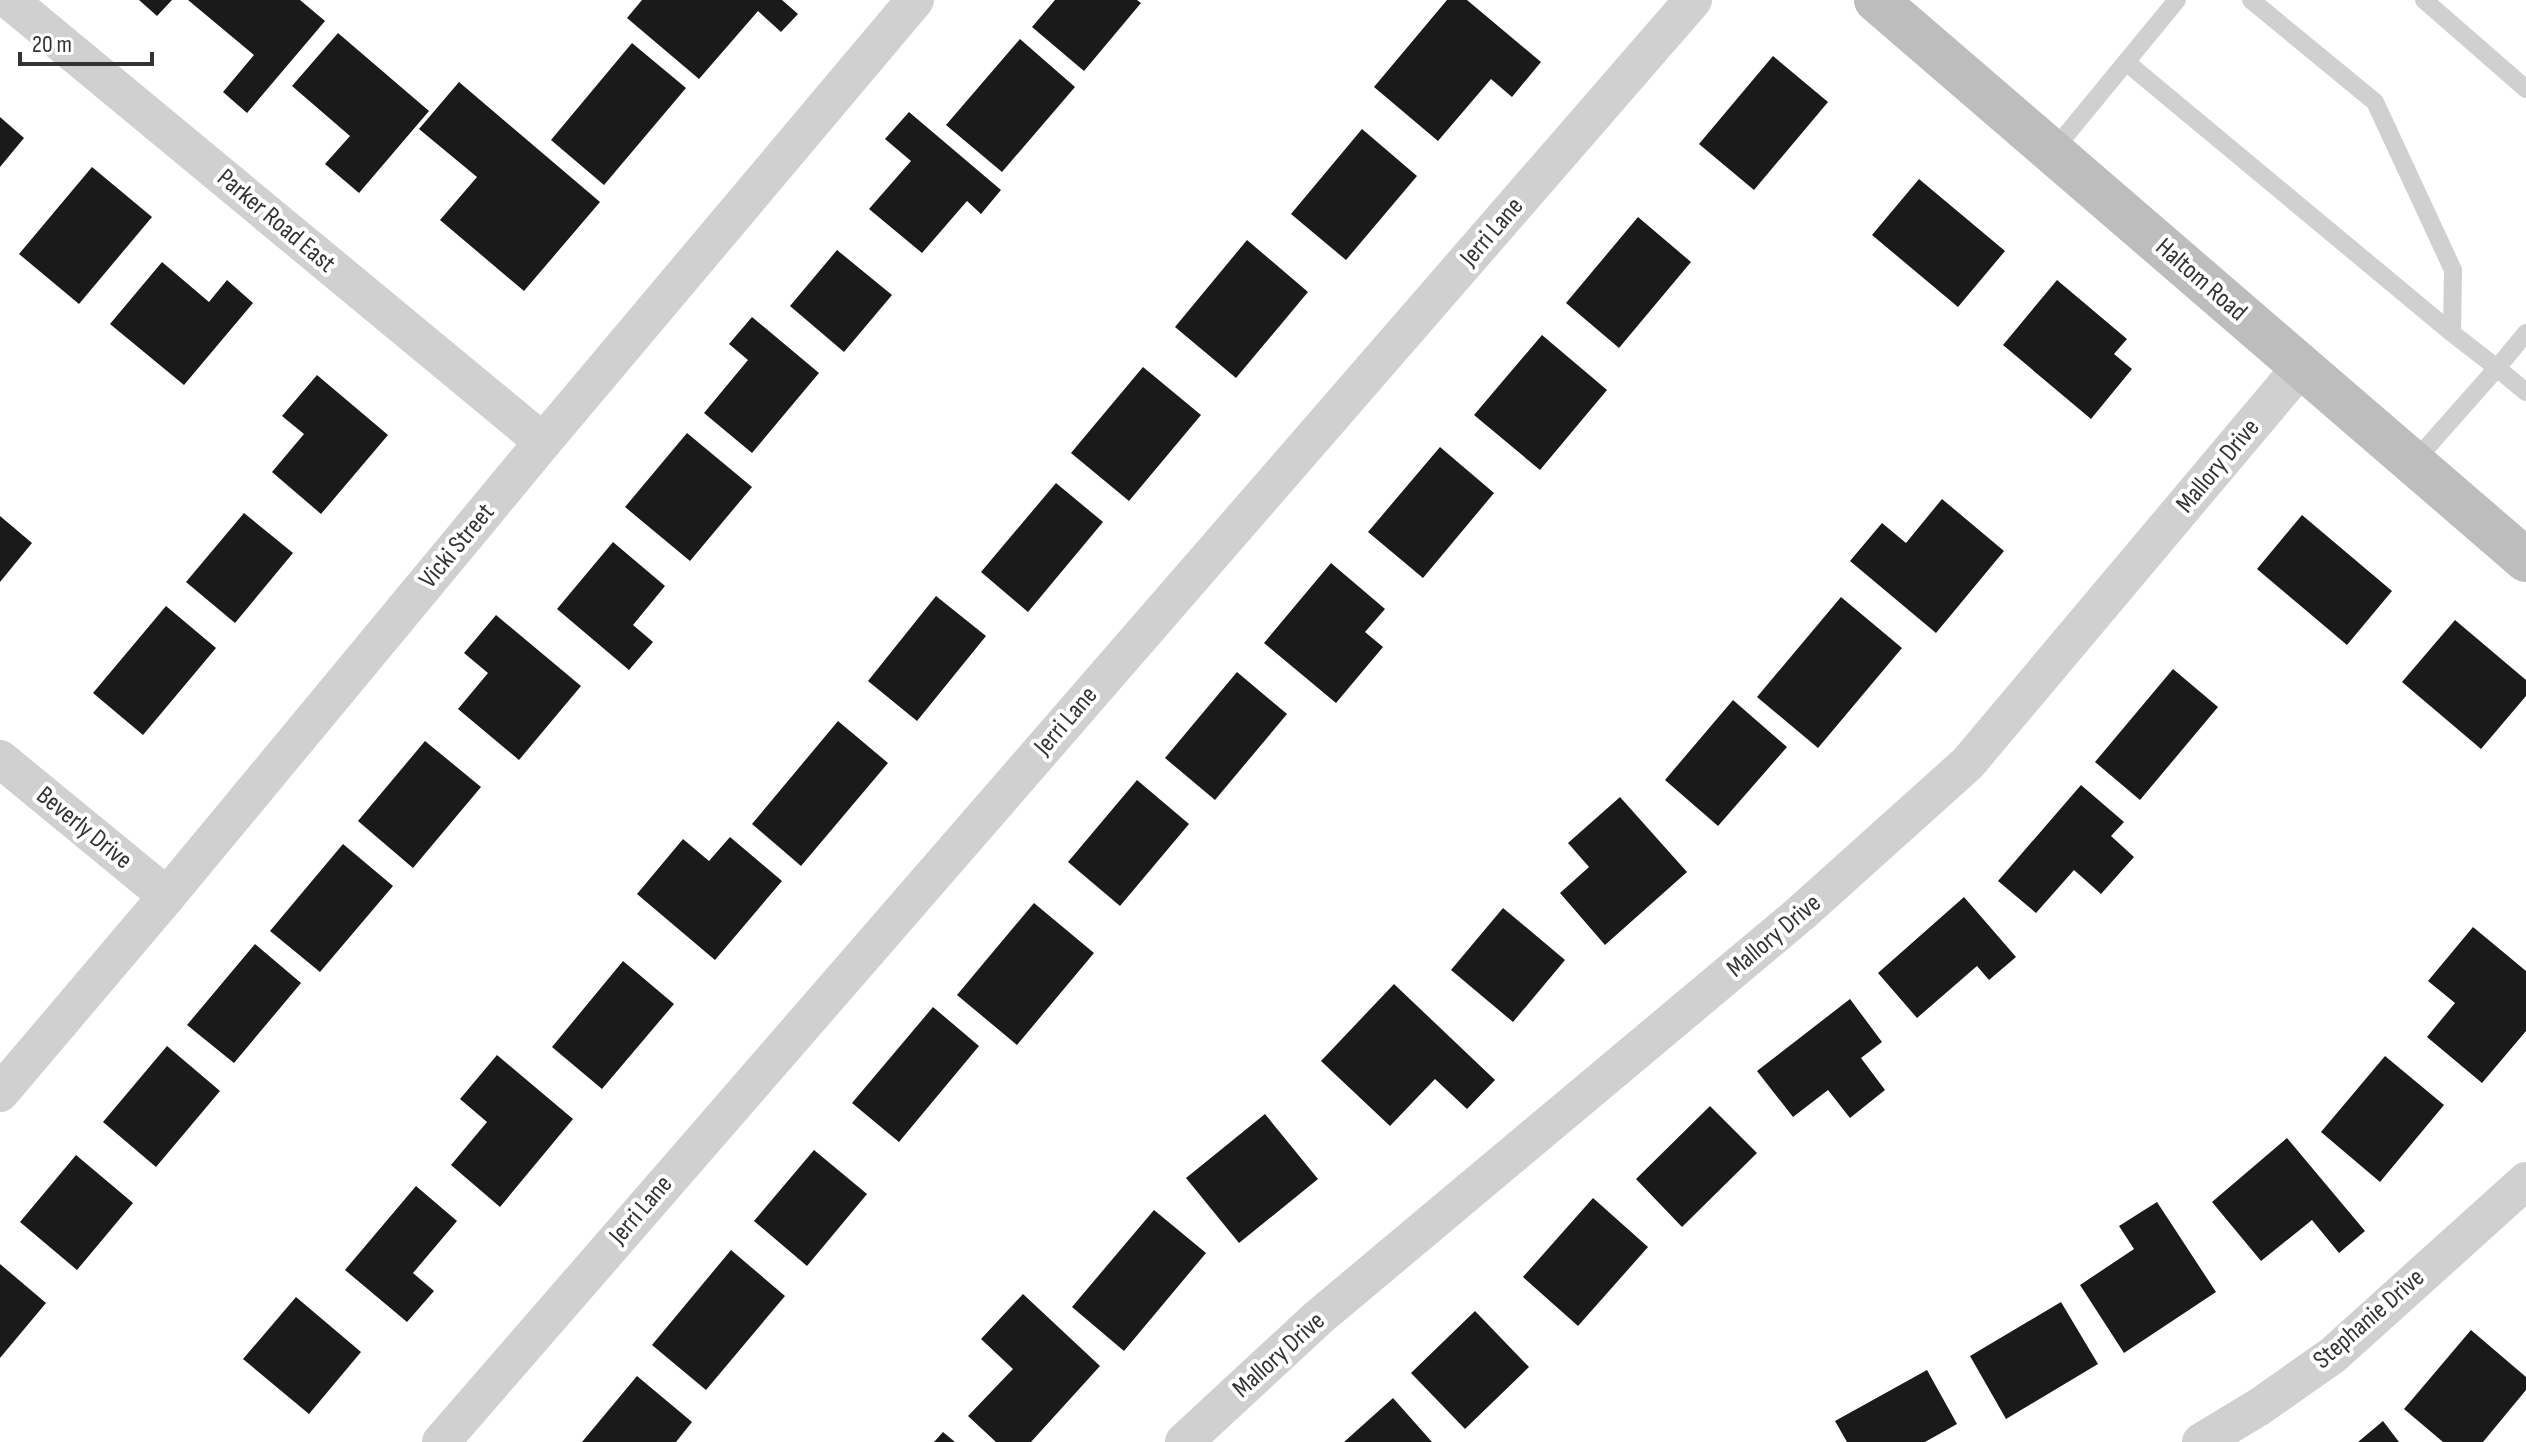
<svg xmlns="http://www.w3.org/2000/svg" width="2526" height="1442" font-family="'Sofia Sans Condensed',sans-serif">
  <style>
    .building { fill: #1a1a1a }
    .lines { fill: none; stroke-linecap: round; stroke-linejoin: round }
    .lane { stroke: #d0d0d0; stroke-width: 18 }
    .street { stroke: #d0d0d0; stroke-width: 38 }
    .secondary { stroke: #bdbdbd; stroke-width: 44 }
    .labels { text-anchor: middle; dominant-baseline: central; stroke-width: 8; stroke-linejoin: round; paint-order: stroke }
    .street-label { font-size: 26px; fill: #333; stroke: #fff }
  </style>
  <rect width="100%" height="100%" fill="#fff"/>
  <g class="building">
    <path d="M 139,0 L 172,0 L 157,16 Z"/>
    <path d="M 188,0 L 300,0 L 325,21 L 247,113 L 223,92 L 254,55 Z"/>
    <path d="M 642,0 L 782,0 L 798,14 L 781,32 L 758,11 L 699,79 L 627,18 Z"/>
    <path d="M 1055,0 L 1137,0 L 1141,3 L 1084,71 L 1032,27 Z"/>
    <path d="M 1447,0 L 1467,0 L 1541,62 L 1512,97 L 1491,79 L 1438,141 L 1374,87 Z"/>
    <path d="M 338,33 L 429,111 L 359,193 L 325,164 L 350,136 L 292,86 Z"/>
    <path d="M 1020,39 L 1075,87 L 1002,172 L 946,125 Z"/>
    <path d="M 632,43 L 686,88 L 604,185 L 551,140 Z"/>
    <path d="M 1773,56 L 1828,102 L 1754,190 L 1699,144 Z"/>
    <path d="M 459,82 L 600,202 L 524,291 L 440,220 L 477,177 L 419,129 Z"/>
    <path d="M 909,112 L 1001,190 L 981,214 L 967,201 L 922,253 L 869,209 L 911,161 L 885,139 Z"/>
    <path d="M 0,117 L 24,138 L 0,167 Z"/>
    <path d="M 1362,129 L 1417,176 L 1346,260 L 1291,214 Z"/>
    <path d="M 92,167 L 152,217 L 79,304 L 19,254 Z"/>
    <path d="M 1919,179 L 2005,251 L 1958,307 L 1872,235 Z"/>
    <path d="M 1638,217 L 1691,262 L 1619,348 L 1566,303 Z"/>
    <path d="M 1247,240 L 1308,292 L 1236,378 L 1175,327 Z"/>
    <path d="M 837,250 L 892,295 L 844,352 L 790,306 Z"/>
    <path d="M 162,262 L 209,302 L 227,280 L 253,303 L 184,385 L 110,324 Z"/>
    <path d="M 2057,280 L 2127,339 L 2114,354 L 2132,369 L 2091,419 L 2003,345 Z"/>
    <path d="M 752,317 L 819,373 L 752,453 L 704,413 L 748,360 L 729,344 Z"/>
    <path d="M 1542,335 L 1607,390 L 1540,470 L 1474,415 Z"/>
    <path d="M 1143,367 L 1201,415 L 1129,501 L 1071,453 Z"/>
    <path d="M 317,375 L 388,435 L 321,514 L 272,472 L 304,434 L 282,416 Z"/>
    <path d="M 687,433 L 752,487 L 690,561 L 625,507 Z"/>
    <path d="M 1440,447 L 1494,493 L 1423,578 L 1368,532 Z"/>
    <path d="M 1056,483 L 1103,522 L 1028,612 L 981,572 Z"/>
    <path d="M 1942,499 L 2004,551 L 1936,633 L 1850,561 L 1882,523 L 1906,543 Z"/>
    <path d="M 244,513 L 293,553 L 235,623 L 186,582 Z"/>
    <path d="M 2302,515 L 2392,591 L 2347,645 L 2257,569 Z"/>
    <path d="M 0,516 L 32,543 L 0,582 Z"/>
    <path d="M 613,542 L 665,586 L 633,625 L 653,642 L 629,670 L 557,609 Z"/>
    <path d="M 1331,563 L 1385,609 L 1365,632 L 1383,647 L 1336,703 L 1264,643 Z"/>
    <path d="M 936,596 L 986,636 L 917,721 L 868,681 Z"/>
    <path d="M 1841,597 L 1902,648 L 1818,748 L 1757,697 Z"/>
    <path d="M 166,606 L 216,648 L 143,735 L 93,693 Z"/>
    <path d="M 496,615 L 581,686 L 519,760 L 458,709 L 488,673 L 464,653 Z"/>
    <path d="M 2455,620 L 2526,680 L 2526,696 L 2481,749 L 2402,682 Z"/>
    <path d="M 2173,669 L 2218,707 L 2140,800 L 2095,762 Z"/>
    <path d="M 1237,672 L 1287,714 L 1215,800 L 1165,758 Z"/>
    <path d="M 1733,700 L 1787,747 L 1718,826 L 1665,780 Z"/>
    <path d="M 838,721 L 888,763 L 801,866 L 752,824 Z"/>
    <path d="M 425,741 L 481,787 L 413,868 L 358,821 Z"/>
    <path d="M 1137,780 L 1189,824 L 1120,906 L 1068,862 Z"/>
    <path d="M 2081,785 L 2124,822 L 2111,836 L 2134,857 L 2101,894 L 2074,870 L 2036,913 L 1998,881 Z"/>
    <path d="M 1620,797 L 1687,872 L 1605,945 L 1560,893 L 1589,867 L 1568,843 Z"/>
    <path d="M 730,837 L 782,881 L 715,960 L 637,894 L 683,839 L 709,861 Z"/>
    <path d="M 343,844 L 393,886 L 320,972 L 270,931 Z"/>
    <path d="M 1964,897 L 2016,957 L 1989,980 L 1977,966 L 1917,1018 L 1878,973 Z"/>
    <path d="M 1034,903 L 1094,953 L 1017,1045 L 957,995 Z"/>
    <path d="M 1503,908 L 1565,960 L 1513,1022 L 1451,970 Z"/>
    <path d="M 2473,927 L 2526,971 L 2526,1031 L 2482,1083 L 2427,1037 L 2455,1003 L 2428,981 Z"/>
    <path d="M 255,944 L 301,983 L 234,1063 L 187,1025 Z"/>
    <path d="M 623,961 L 674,1004 L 602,1089 L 552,1047 Z"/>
    <path d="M 1394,984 L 1495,1080 L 1467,1109 L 1435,1079 L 1390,1126 L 1321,1061 Z"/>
    <path d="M 1850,999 L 1882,1042 L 1861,1058 L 1885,1090 L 1850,1118 L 1828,1090 L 1793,1117 L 1757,1071 Z"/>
    <path d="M 933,1007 L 979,1046 L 899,1142 L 852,1103 Z"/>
    <path d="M 167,1046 L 220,1091 L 156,1167 L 103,1122 Z"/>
    <path d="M 497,1055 L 573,1119 L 500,1207 L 451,1165 L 487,1122 L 460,1099 Z"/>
    <path d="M 2385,1056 L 2444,1105 L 2380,1182 L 2321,1132 Z"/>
    <path d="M 1710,1106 L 1757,1153 L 1682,1227 L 1636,1179 Z"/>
    <path d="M 1265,1114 L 1318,1179 L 1239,1243 L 1186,1178 Z"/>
    <path d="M 2287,1138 L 2365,1231 L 2339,1253 L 2312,1220 L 2261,1261 L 2212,1202 Z"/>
    <path d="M 814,1150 L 867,1194 L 807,1266 L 754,1221 Z"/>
    <path d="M 76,1155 L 133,1203 L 77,1270 L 20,1222 Z"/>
    <path d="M 416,1186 L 457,1221 L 413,1273 L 434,1291 L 407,1322 L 345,1270 Z"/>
    <path d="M 1593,1198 L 1648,1247 L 1578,1326 L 1523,1277 Z"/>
    <path d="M 2157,1202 L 2216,1292 L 2124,1353 L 2080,1285 L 2134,1249 L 2119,1226 Z"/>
    <path d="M 1154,1210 L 1206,1253 L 1124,1351 L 1072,1307 Z"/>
    <path d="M 731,1250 L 785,1296 L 706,1390 L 652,1345 Z"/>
    <path d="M 0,1264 L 46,1303 L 0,1358 Z"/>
    <path d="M 1023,1294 L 1100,1366 L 1031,1442 L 996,1442 L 968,1416 L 1013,1369 L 981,1339 Z"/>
    <path d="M 296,1297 L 361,1352 L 309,1414 L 243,1359 Z"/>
    <path d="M 2061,1302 L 2098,1364 L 2006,1419 L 1970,1356 Z"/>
    <path d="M 1475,1311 L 1529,1367 L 1465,1429 L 1411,1373 Z"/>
    <path d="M 2471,1330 L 2526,1377 L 2526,1390 L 2483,1442 L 2443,1442 L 2404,1409 Z"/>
    <path d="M 1927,1370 L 1957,1424 L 1925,1442 L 1847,1442 L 1835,1421 Z"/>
    <path d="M 637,1376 L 692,1422 L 676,1442 L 582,1442 Z"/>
    <path d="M 1393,1398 L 1432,1442 L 1344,1442 Z"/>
    <path d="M 2383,1421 L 2399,1442 L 2358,1442 Z"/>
    <path d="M 943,1432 L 955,1442 L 934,1442 Z"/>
  </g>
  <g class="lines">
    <g class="lane">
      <path d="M 2251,0 L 2375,102 L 2453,270 L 2452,333"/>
      <path d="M 2424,0 L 2526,89"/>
      <path d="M 2126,62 L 2452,333 L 2497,368 L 2413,463"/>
      <path d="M 2052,152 L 2177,0"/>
      <path d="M 2526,333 L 2497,368 L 2526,392"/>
    </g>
    <g class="street">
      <path d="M 9,0 L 543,442"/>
      <path d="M 0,759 L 167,896"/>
      <path d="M 0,1093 L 167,896 L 543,442 L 915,0"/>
      <path d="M 441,1442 L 1693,0"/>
      <path d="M 1184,1442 L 1319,1317 L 1800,914 L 1968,763 L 2301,367"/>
      <path d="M 2201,1442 L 2259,1407 L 2333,1355 L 2526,1181"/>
    </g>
    <path class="secondary" d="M 1876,0 L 2526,560"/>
  </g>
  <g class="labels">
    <g class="street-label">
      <text transform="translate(276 221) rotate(40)">Parker Road East</text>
      <text transform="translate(1492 232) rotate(-49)">Jerri Lane</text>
      <text transform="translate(2201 280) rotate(41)">Haltom Road</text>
      <text transform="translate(2218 466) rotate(-50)">Mallory Drive</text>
      <text transform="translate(457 546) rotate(-50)">Vicki Street</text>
      <text transform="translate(1066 721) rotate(-49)">Jerri Lane</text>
      <text transform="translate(84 828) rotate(39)">Beverly Drive</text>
      <text transform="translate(1774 936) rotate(-40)">Mallory Drive</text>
      <text transform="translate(641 1210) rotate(-49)">Jerri Lane</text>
      <text transform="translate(2369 1319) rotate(-41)">Stephanie Drive</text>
      <text transform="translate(1279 1355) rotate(-42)">Mallory Drive</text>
    </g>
  </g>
  <path d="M20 52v12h132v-12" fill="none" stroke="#333333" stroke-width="4"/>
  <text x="32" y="52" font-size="24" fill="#333333" stroke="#ffffff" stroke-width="6" paint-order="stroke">20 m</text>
</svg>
